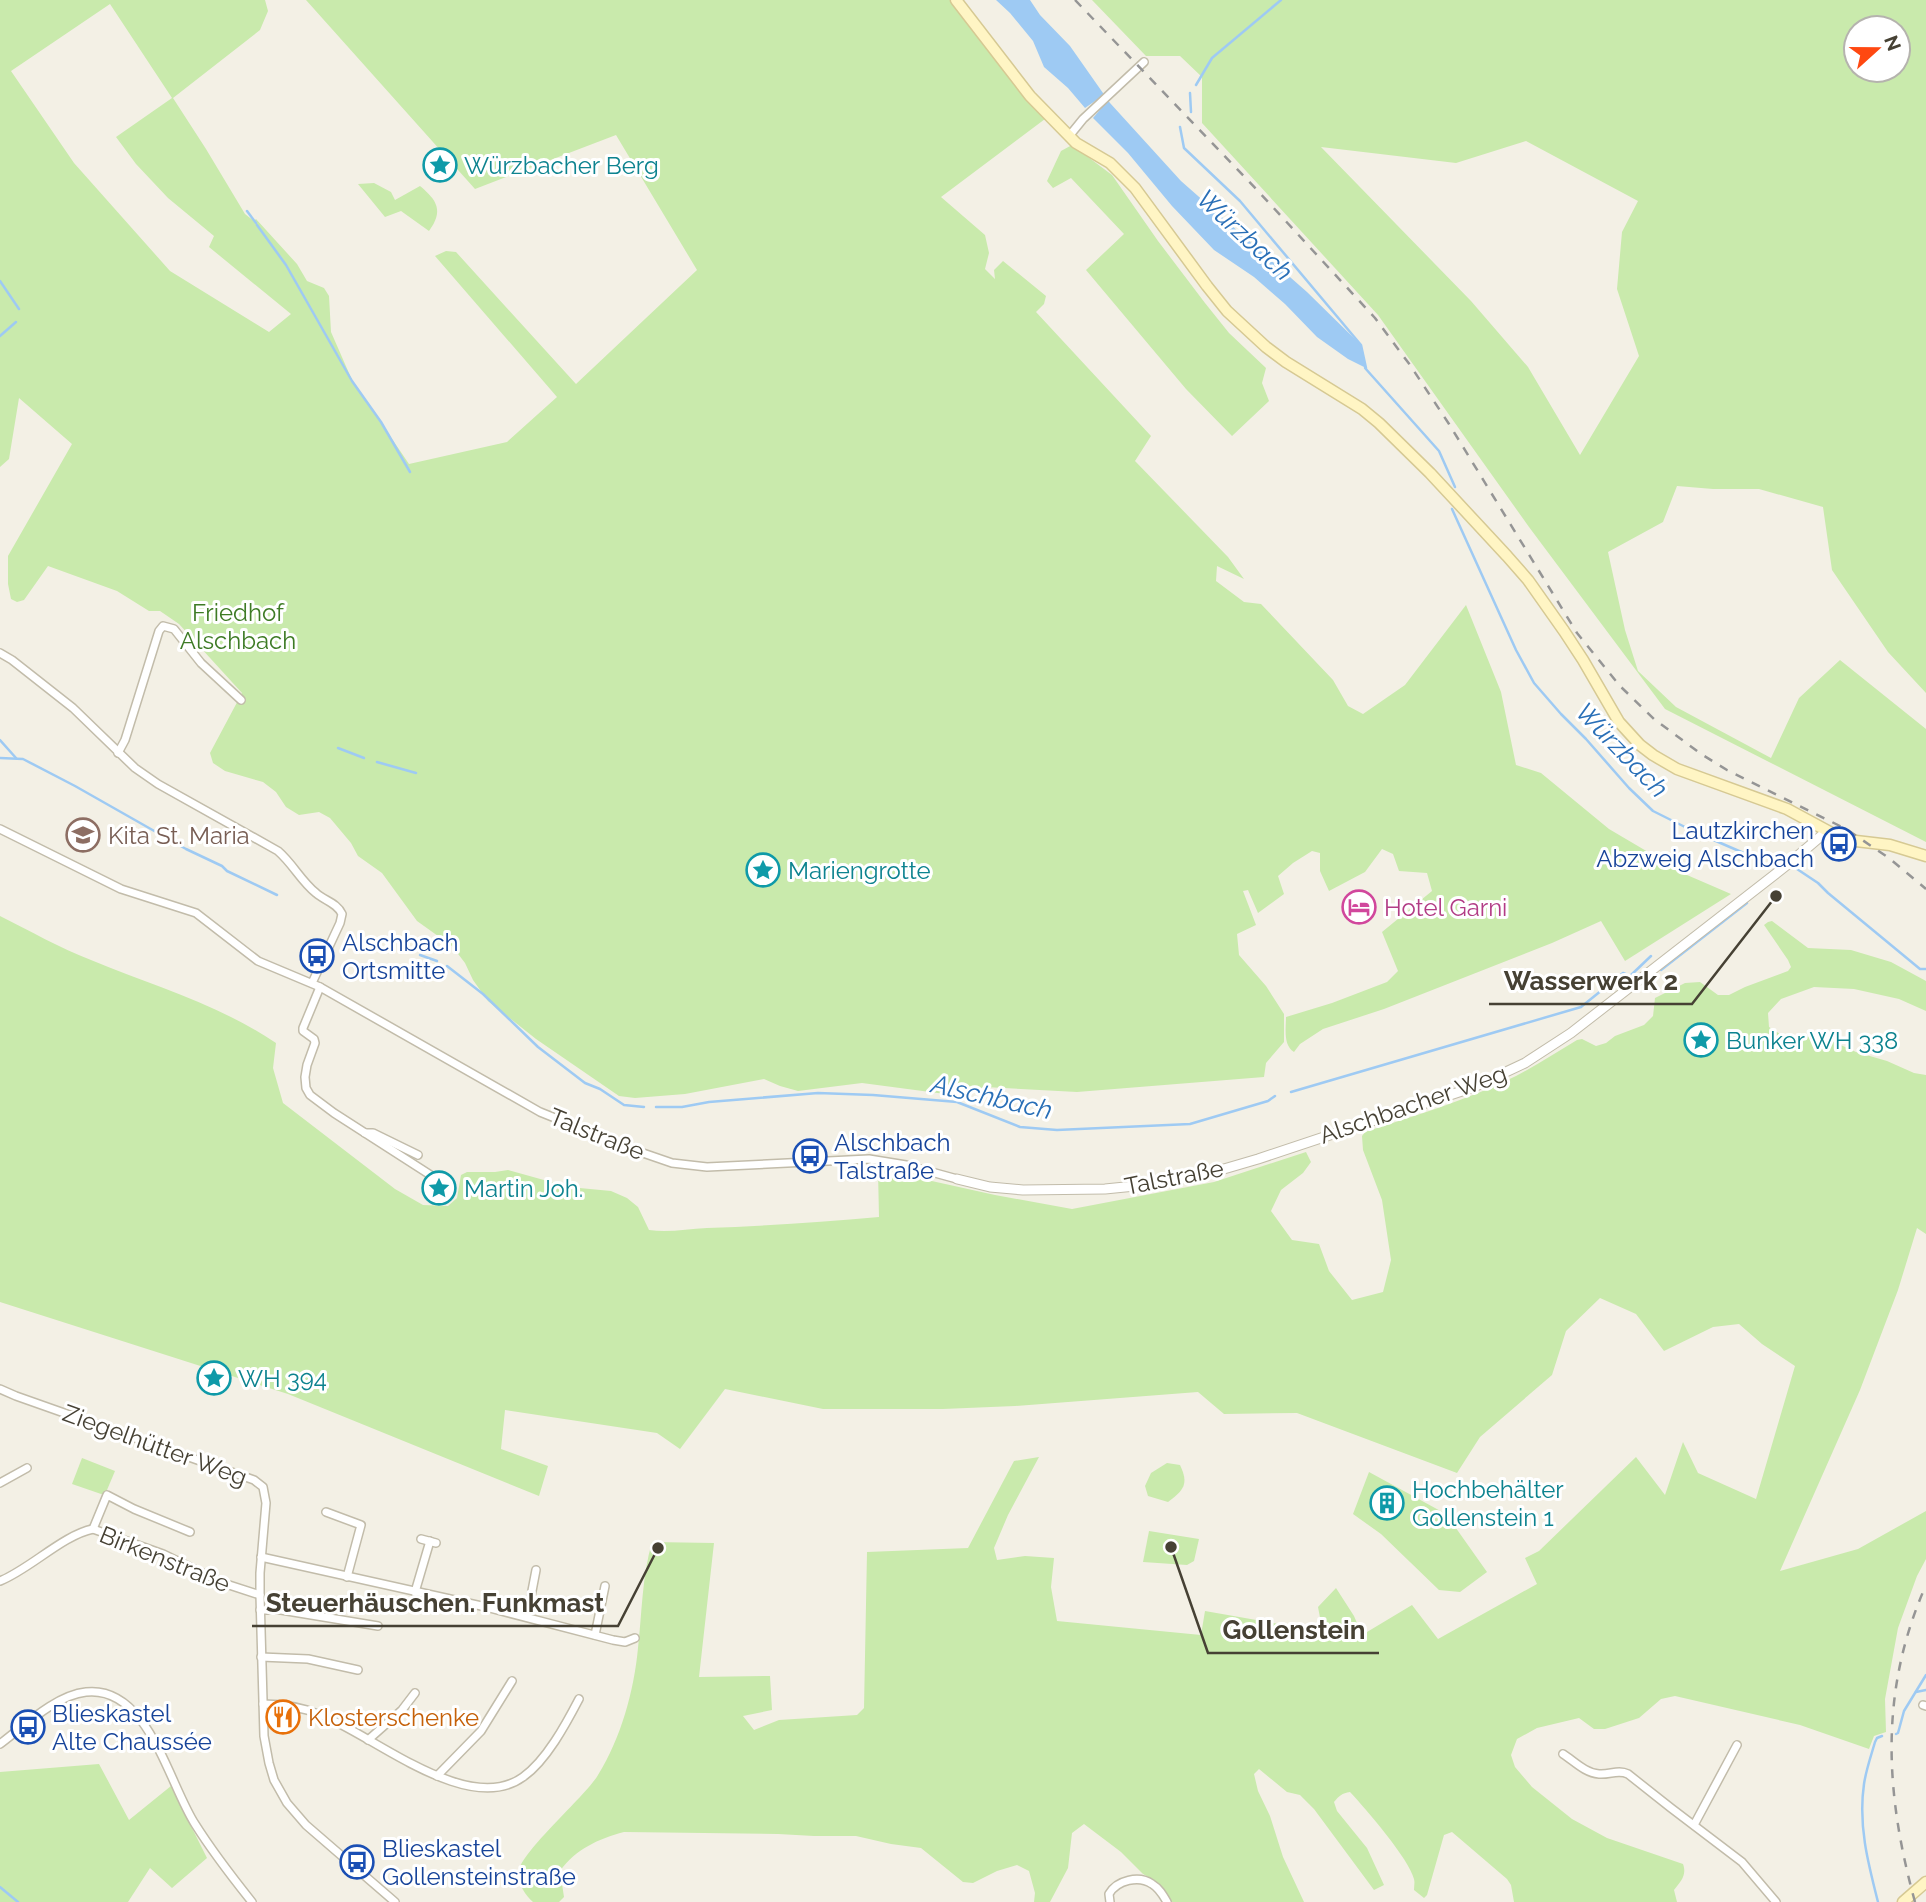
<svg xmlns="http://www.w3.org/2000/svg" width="1926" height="1902" font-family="Raleway,sans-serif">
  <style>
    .green { fill: #c9eaac; fill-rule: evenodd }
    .water { fill: #9ecaf3 }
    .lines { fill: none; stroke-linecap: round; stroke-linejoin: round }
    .stream { stroke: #9ecaf3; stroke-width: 2.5 }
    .minor-casing { stroke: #c2bcaa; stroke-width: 10 }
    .tertiary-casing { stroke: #c2bcaa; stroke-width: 11 }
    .secondary-casing { stroke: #d6c993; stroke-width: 13 }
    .minor { stroke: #fff; stroke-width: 7 }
    .tertiary { stroke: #fff; stroke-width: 9 }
    .secondary { stroke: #fff5c4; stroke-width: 10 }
    .rail { stroke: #959595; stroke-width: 2.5; stroke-dasharray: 9 9; stroke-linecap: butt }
    .labels { text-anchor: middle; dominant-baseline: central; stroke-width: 6; stroke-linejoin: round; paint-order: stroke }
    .culture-label { font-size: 24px; fill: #0d838f; stroke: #fff; text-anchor: start }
    .park-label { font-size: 24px; fill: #3e7b25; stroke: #fff }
    .transit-label { font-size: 24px; fill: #164399; stroke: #fff; text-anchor: start }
    .education-label { font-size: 24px; fill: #785e54; stroke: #fff; text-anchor: start }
    .hotel-label { font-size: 24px; fill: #b23c85; stroke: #fff; text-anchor: start }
    .street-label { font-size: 24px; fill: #464134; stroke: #fff }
    .food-label { font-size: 24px; fill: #c56008; stroke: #fff; text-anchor: start }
    .water-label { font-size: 26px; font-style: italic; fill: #296fb7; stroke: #fff }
    .leader { fill: none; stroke: #464134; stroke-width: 2.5 }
    .callout-dot { fill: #464134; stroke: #fff; stroke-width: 2.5 }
    .callout-label { font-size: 26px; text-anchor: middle; font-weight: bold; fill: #464134; stroke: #fff; stroke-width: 6; stroke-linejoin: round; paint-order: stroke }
  </style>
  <rect width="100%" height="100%" fill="#f3f0e5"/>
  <g class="green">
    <path d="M 0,0 L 265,0 L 268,11 L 260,30 L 173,98 L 206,149 L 245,214 L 254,221 L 256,219 L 297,264 L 307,281 L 324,288 L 329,296 L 331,332 L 352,380 L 409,464 L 507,442 L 557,397 L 435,256 L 446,251 L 456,252 L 576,384 L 697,270 L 616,135 L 475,189 L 306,0 L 950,0 L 1045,119 L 941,197 L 985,235 L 989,253 L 985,269 L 995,279 L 994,270 L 1003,261 L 1046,296 L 1044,304 L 1036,312 L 1151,436 L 1135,461 L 1228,557 L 1244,579 L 1217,566 L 1216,581 L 1244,602 L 1261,604 L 1333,680 L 1348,706 L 1363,714 L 1405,685 L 1466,605 L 1501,692 L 1516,765 L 1541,773 L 1609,829 L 1687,875 L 1731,894 L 1625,961 L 1601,921 L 1552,943 L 1384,1009 L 1323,1029 L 1300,1044 L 1294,1052 C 1283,1045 1286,1029 1286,1017 L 1332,1003 L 1387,982 L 1398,971 L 1382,932 L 1432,891 L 1427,873 L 1399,871 L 1393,854 L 1382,849 L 1365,872 L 1329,891 L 1320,871 L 1320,853 L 1312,851 L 1293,863 L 1278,876 L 1284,894 L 1258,913 L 1248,890 L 1243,891 L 1256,925 L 1237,934 L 1239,955 L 1266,986 L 1284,1014 L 1284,1042 L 1266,1063 L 1264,1077 L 1077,1092 L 985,1087 L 953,1095 L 862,1083 L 798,1091 L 780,1086 L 764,1079 L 685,1094 L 635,1098 L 619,1096 L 536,1039 L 488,1001 L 473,980 L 465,963 L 452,946 L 417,921 L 382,873 L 358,856 L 351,843 L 330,818 L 319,812 L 299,815 L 286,807 L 276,792 L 263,782 L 225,771 L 213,763 L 210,753 L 242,693 L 179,624 L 160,611 L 149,611 L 117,591 L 48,566 L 24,600 L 17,602 L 11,599 L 8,584 L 8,556 L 72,444 L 19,398 L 9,459 L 0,467 ZM 110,4 L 172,98 L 116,137 L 136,164 L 168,198 L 214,236 L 209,247 L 291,314 L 269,332 L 170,271 L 74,163 L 11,71 Z"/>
    <path d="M 1092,0 L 1926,0 L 1926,693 L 1888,652 L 1832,570 L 1823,507 L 1759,489 L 1713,489 L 1677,486 L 1663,522 L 1608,552 L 1625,630 L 1638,671 L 1676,707 L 1771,758 L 1799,698 L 1840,660 L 1926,729 L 1926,842 L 1665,709 L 1529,527 L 1378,315 L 1202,123 L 1202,77 L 1180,56 L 1146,56 ZM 1898,28 L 1898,70 L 1856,70 L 1856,28 ZM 1526,141 L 1638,201 L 1622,232 L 1617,289 L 1639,356 L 1580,455 L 1528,367 L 1471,301 L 1321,147 L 1456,163 Z"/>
    <path d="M 1072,145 L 1112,175 L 1158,241 L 1205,303 L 1229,333 L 1266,368 L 1262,383 L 1269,401 L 1232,436 L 1186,389 L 1086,270 L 1124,234 L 1071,178 L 1053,188 L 1047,181 L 1061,151 Z"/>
    <path d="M 374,183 L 391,192 L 395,200 L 420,186 C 437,200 444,211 429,231 L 401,211 L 385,217 L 358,184 Z"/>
    <path d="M 0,916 C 30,931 60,948 91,960 C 154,986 220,1005 276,1043 L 273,1068 L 283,1103 L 395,1189 L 423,1205 L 448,1206 L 457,1198 L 461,1175 L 467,1172 L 495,1172 L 508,1170 L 569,1187 L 611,1191 L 627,1198 L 638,1207 L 649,1230 C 668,1233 687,1229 707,1228 C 765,1226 822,1222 879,1217 L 878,1171 L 882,1170 L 995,1195 L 1072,1209 L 1214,1182 L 1306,1152 L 1311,1162 L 1303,1173 L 1281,1190 L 1271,1211 L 1292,1240 L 1319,1244 L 1329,1271 L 1352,1300 L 1383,1292 L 1391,1260 L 1382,1200 L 1363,1150 L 1362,1136 L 1365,1132 C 1416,1115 1468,1100 1516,1076 C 1537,1065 1557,1052 1577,1040 L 1582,1039 L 1596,1046 L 1606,1043 L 1615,1036 L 1644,1025 L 1653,1016 L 1655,998 L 1685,983 L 1700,982 L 1718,995 L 1729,995 L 1745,987 L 1788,971 L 1791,967 L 1788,960 L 1764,925 L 1768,922 L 1772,921 L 1808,948 L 1851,950 L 1891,962 L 1926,981 L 1926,1011 L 1899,999 L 1854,989 L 1814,987 L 1781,999 L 1768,1013 L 1769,1027 L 1783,1036 L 1805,1036 L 1832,1041 L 1856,1052 L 1887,1061 L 1914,1073 L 1926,1075 L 1926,1234 L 1917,1228 L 1898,1290 L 1860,1390 L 1780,1571 L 1858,1549 L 1926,1511 L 1926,1559 L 1917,1576 L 1898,1628 L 1885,1699 L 1886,1732 L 1874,1736 L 1869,1749 L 1800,1725 L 1675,1696 L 1661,1699 L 1639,1718 L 1605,1729 L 1594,1729 L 1579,1718 L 1537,1728 L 1517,1739 L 1511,1755 L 1515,1767 L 1532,1787 L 1572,1819 L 1607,1838 L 1683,1864 C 1687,1875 1681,1881 1674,1890 L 1677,1902 L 1514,1902 L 1511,1885 L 1507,1879 L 1452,1832 L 1444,1835 L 1427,1895 L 1424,1898 L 1414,1890 C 1414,1886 1415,1883 1414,1879 C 1409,1859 1366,1809 1350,1792 C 1342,1793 1339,1796 1334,1802 L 1337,1811 L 1367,1848 L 1384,1885 L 1374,1890 L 1314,1809 L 1300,1795 L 1287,1792 L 1259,1769 L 1254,1774 L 1258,1791 L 1270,1816 L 1283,1857 L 1304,1902 L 1167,1902 L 1158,1885 L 1152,1879 L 1143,1874 L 1121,1852 L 1084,1824 L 1072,1833 L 1068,1868 L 1050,1902 L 1034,1902 L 1035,1893 L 1029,1871 L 1017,1865 L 997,1871 L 973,1883 L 963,1882 L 921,1848 L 891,1844 L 856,1836 L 814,1836 L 778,1834 L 624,1832 C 598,1839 576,1849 560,1871 L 564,1897 L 559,1902 L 533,1902 C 526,1896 518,1884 518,1874 C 518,1854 585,1797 598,1775 C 621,1738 634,1691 638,1648 C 642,1613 642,1576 652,1542 L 714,1543 L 699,1677 L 770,1676 L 772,1710 L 743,1716 L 754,1730 L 779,1720 L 857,1715 L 864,1708 L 867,1552 L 968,1548 L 1014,1461 L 1039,1457 L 1008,1515 L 994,1548 L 997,1560 L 1025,1556 L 1054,1558 L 1051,1587 L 1057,1621 L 1201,1635 L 1205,1611 L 1285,1625 L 1322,1628 L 1318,1607 L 1336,1588 L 1354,1616 L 1362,1635 L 1412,1605 L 1438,1639 L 1537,1584 L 1525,1558 L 1539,1551 L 1636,1457 L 1665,1495 L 1683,1442 L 1698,1473 L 1756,1499 L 1795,1366 L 1762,1344 L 1739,1324 L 1713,1327 L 1664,1351 L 1636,1314 L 1600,1298 L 1566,1331 L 1552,1375 L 1480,1437 L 1457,1473 L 1297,1413 L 1224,1414 L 1198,1392 L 1015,1406 L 943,1409 L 823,1409 L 725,1389 L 680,1449 L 657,1433 L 505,1410 L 501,1449 L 548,1466 L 539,1496 L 288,1394 L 0,1302 Z"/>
    <path d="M 82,1458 L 115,1471 L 107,1490 L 104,1495 L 72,1484 Z"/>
    <path d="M 1167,1463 L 1180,1465 C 1189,1484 1184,1490 1168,1502 L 1148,1496 L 1145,1486 L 1151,1473 Z"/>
    <path d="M 1369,1472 L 1446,1514 L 1487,1572 L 1460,1592 L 1439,1590 L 1381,1534 L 1353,1514 Z"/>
    <path d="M 1149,1531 L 1199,1539 L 1194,1561 L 1187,1565 L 1143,1562 Z"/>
    <path d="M 99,1764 L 129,1820 L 171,1786 L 207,1858 L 172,1888 L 150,1868 L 128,1902 L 0,1902 L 0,1772 Z"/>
  </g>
  <path class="water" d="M 996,0 L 1030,0 L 1040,15 L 1070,46 L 1110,103 L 1181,181 L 1307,292 L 1361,345 L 1366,368 L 1348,359 L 1317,337 L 1285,304 L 1254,277 L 1214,250 L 1172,206 L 1128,153 L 1093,118 L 1103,106 L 1098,99 L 1085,108 L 1068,88 L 1044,67 L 1033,41 L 1010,13 Z"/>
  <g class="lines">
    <g class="stream">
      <path d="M 1196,85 L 1212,58 L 1281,0"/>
      <path d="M 1190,93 L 1191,112"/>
      <path d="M 1180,127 L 1184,148 L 1240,201 L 1361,345 L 1366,368"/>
      <path d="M 247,211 L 256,223"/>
      <path d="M 257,225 L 286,265 L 352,381 L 381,422 L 410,472"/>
      <path d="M 0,281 L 19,309"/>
      <path d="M 0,336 L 16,322"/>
      <path d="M 1365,368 L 1439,451 L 1455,487"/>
      <path d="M 1452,509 L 1516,650 L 1534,683 L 1561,714 L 1586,739 L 1629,788 L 1653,811 L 1695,832 L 1746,854 L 1778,858 L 1785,862"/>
      <path d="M 0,740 L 16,758"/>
      <path d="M 338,748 L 364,758"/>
      <path d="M 0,758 L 23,759 L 75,786 L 186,849 L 222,866 L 227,871 L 277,895"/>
      <path d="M 377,762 L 416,773"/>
      <path d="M 1791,865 L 1818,883 L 1828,893 L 1920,969 L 1926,969"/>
      <path d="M 420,955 L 437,961"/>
      <path d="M 447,966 L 483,994 L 538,1047 L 585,1083 L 600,1089 L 624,1105 L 644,1107"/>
      <path d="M 1661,970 L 1747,903"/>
      <path d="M 1291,1092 L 1581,1007 L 1623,973 L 1630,976 L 1651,956"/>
      <path d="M 656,1107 L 682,1107 L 709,1102 L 818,1093 L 873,1095 L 957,1102 L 1020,1127 L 1057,1130 L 1190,1124 L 1268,1101 L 1275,1096"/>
      <path d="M 1916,1692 L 1926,1690"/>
      <path d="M 1896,1734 L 1898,1733 L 1904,1711 L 1926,1675"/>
      <path d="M 0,1887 L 18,1902"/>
      <path d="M 1878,1902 C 1868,1863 1858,1825 1864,1784 C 1866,1770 1871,1756 1875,1742 L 1877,1738 L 1882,1736"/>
    </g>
    <defs>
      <g id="minor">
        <path d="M 1070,135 L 1083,119 L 1144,62"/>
        <path d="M 0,653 L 12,660 L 73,708 L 135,768 L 158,784 L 278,851 C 293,864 301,881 316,893 C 325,901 337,903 342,914 L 340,923 L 312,983"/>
        <path d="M 118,753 L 125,740 L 159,631 L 163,626 L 174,629 L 201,663 L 241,700"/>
        <path d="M 0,829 L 121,889 L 196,913 L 258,961 L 320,987 L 540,1112 L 640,1152 L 672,1163 L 707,1167 L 869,1159 L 906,1165 L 957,1179"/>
        <path d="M 320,987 L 303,1028 L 303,1031 L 314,1039 L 315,1043 L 307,1065 L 305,1077 L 306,1088 L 310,1095 L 334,1113 L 446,1185"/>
        <path d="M 365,1133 L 373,1133 L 418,1155"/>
        <path d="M 0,1389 L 16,1396 L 254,1480 L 263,1487 L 266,1503 L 260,1573 L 260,1595 L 264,1736 L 269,1763 L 274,1780 L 287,1803 L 306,1825 L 395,1902"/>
        <path d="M 0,1483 L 27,1468"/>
        <path d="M 326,1512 L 361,1525 L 347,1577"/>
        <path d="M 93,1529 L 107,1495 L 134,1509 L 190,1532"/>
        <path d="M 421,1539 L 436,1543"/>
        <path d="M 261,1557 L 486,1607 L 613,1640 L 625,1642 L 635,1638"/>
        <path d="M 0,1581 C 30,1569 63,1535 93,1529 L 163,1554 L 223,1583 L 260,1595"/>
        <path d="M 415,1592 L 430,1541"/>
        <path d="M 260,1610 L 281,1610 L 378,1626"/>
        <path d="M 527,1617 L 536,1570"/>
        <path d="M 595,1635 L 605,1586"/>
        <path d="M 261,1657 L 308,1659 L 358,1670"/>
        <path d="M 263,1704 C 283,1704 302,1707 321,1715 C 373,1735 468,1817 523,1777 C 546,1761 566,1724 579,1699"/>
        <path d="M 1923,1705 L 1926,1706"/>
        <path d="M 368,1740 L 402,1710 L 415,1693"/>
        <path d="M 0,1744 C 24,1726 56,1695 86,1692 C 148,1685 169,1784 195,1824 C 212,1851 232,1877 252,1902"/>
        <path d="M 1563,1754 C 1574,1761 1585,1773 1599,1774 C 1610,1775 1618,1769 1628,1774 L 1671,1808 L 1742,1862 L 1776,1902"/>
        <path d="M 437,1776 L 481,1731 L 512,1681"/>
        <path d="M 1694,1825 L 1737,1745"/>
        <path d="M 1110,1902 L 1109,1894 C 1117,1880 1139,1875 1152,1884 C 1159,1888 1163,1895 1167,1902"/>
      </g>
      <path id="tertiary" d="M 957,1179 L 990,1187 L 1023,1190 L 1105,1189 L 1165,1183 L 1217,1171 L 1258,1159 L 1474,1087 L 1525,1063 L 1571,1033 L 1787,865 L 1827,831"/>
      <g id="secondary">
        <path d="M 956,0 L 1030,96 L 1076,143 L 1110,163 L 1135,188 L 1207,286 L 1227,311 L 1266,347 L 1286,362 L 1362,409 L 1379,423 L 1430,473 L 1507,556 L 1528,580 L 1564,631 L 1583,660 L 1619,722 L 1640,745 L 1653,755 L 1677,769 L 1787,809 L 1837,836 L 1856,841 L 1890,845 L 1926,856"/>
        <path d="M 1903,1902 L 1926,1882"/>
      </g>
    </defs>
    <use href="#minor" class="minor-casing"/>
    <use href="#tertiary" class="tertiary-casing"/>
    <use href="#secondary" class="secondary-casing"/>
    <use href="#minor" class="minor"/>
    <use href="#tertiary" class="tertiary"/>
    <use href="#secondary" class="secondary"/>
    <g class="rail">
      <path d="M 1075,0 L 1258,191 L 1375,318 L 1410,365 L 1449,424 L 1577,633 L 1620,686 L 1654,719 L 1701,754 L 1727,770 L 1846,829 L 1889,858 L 1926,889"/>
      <path d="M 1915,1902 C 1885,1793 1879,1691 1926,1585"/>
    </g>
  </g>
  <defs>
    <symbol id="sight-ring" viewBox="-11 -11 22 22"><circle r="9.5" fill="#fff" stroke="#0f9aa8" stroke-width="1.5"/><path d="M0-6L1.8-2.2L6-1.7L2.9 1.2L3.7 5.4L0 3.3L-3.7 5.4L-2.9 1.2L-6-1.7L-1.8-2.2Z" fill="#0f9aa8"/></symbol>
    <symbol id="school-ring" viewBox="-11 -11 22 22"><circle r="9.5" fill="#fff" stroke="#8d6e63" stroke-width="1.5"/><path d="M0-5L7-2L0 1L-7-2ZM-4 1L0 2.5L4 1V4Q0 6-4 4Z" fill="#8d6e63"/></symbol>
    <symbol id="bus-ring" viewBox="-11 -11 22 22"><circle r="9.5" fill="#fff" stroke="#1a4fb4" stroke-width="1.5"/><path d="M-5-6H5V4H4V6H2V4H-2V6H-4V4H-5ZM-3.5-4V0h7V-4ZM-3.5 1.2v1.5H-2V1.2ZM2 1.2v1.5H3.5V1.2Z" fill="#1a4fb4"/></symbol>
    <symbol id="hotel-ring" viewBox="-11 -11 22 22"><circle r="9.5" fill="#fff" stroke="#d1479c" stroke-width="1.5"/><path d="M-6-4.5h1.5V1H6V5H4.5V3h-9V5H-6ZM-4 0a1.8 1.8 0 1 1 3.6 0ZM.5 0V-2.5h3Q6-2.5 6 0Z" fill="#d1479c"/></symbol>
    <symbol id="building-ring" viewBox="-11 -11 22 22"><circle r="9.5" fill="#fff" stroke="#0f9aa8" stroke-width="1.5"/><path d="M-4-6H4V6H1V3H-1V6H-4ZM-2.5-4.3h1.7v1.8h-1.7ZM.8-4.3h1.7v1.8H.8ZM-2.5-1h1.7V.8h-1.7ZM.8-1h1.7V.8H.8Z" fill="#0f9aa8"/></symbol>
    <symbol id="restaurant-ring" viewBox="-11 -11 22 22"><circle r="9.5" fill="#fff" stroke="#e8710a" stroke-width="1.5"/><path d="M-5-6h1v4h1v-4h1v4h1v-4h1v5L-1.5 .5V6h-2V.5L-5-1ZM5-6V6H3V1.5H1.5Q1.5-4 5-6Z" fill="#e8710a"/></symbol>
  </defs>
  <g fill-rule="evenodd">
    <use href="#sight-ring" x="421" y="146" width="38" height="38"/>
    <use href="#school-ring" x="64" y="816" width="38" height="38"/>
    <use href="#bus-ring" x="1820" y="825" width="38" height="38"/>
    <use href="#sight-ring" x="744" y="851" width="38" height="38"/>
    <use href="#hotel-ring" x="1340" y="888" width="38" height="38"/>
    <use href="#bus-ring" x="298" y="937" width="38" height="38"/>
    <use href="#sight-ring" x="1682" y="1021" width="38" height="38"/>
    <use href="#bus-ring" x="791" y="1137" width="38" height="38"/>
    <use href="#sight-ring" x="420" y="1169" width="38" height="38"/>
    <use href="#sight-ring" x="195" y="1359" width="38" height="38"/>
    <use href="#building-ring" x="1368" y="1484" width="38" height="38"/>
    <use href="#restaurant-ring" x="264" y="1698" width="38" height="38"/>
    <use href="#bus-ring" x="9" y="1708" width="38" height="38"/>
    <use href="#bus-ring" x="338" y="1843" width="38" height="38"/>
  </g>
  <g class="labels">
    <g class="culture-label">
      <text x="464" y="165">Würzbacher Berg</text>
      <text x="788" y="870">Mariengrotte</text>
      <text x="1726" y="1040">Bunker WH 338</text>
      <text x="464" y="1188">Martin Joh.</text>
      <text x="238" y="1378">WH 394</text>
      <text x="1412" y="1489">Hochbehälter<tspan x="1412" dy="28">Gollenstein 1</tspan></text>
    </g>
    <g class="park-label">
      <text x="238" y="612">Friedhof<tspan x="238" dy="28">Alschbach</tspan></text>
    </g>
    <g class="transit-label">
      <text x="1814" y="830" text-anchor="end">Lautzkirchen<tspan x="1814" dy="28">Abzweig Alschbach</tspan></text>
      <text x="342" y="942">Alschbach<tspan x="342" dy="28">Ortsmitte</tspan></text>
      <text x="834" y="1142">Alschbach<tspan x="834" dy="28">Talstraße</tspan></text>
      <text x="52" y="1713">Blieskastel<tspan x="52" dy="28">Alte Chaussée</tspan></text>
      <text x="382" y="1848">Blieskastel<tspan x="382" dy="28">Gollensteinstraße</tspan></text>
    </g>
    <g class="education-label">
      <text x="108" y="835">Kita St. Maria</text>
    </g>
    <g class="hotel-label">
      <text x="1384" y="907">Hotel Garni</text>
    </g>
    <g class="street-label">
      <text transform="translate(1413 1104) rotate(-19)">Alschbacher Weg</text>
      <text transform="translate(597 1134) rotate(22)">Talstraße</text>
      <text transform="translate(1174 1177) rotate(-11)">Talstraße</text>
      <text transform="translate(155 1445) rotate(20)">Ziegelhütter Weg</text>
      <text transform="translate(165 1559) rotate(22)">Birkenstraße</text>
    </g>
    <g class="food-label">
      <text x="308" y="1717">Klosterschenke</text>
    </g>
    <g class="water-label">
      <text transform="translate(1245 235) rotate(43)">Würzbach</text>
      <text transform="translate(1622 750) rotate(46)">Würzbach</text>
      <text transform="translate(992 1097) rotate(13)">Alschbach</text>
    </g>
  </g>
  <path class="leader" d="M1776 896L1692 1004H1489M658 1548L618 1626H252M1171 1547L1208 1653H1379"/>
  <g class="callout-dot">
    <circle cx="1776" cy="896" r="7"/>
    <circle cx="658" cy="1548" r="7"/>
    <circle cx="1171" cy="1547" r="7"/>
  </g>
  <g class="callout-label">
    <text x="1591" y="990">Wasserwerk 2</text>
    <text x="435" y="1612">Steuerhäuschen. Funkmast</text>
    <text x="1294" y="1639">Gollenstein</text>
  </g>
  <g transform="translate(1877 49) rotate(69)"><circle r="33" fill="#ffffff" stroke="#b5b3ae" stroke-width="2"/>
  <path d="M0-5L12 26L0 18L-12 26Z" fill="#ff4811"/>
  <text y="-10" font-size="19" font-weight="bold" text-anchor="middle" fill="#464134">N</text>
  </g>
</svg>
